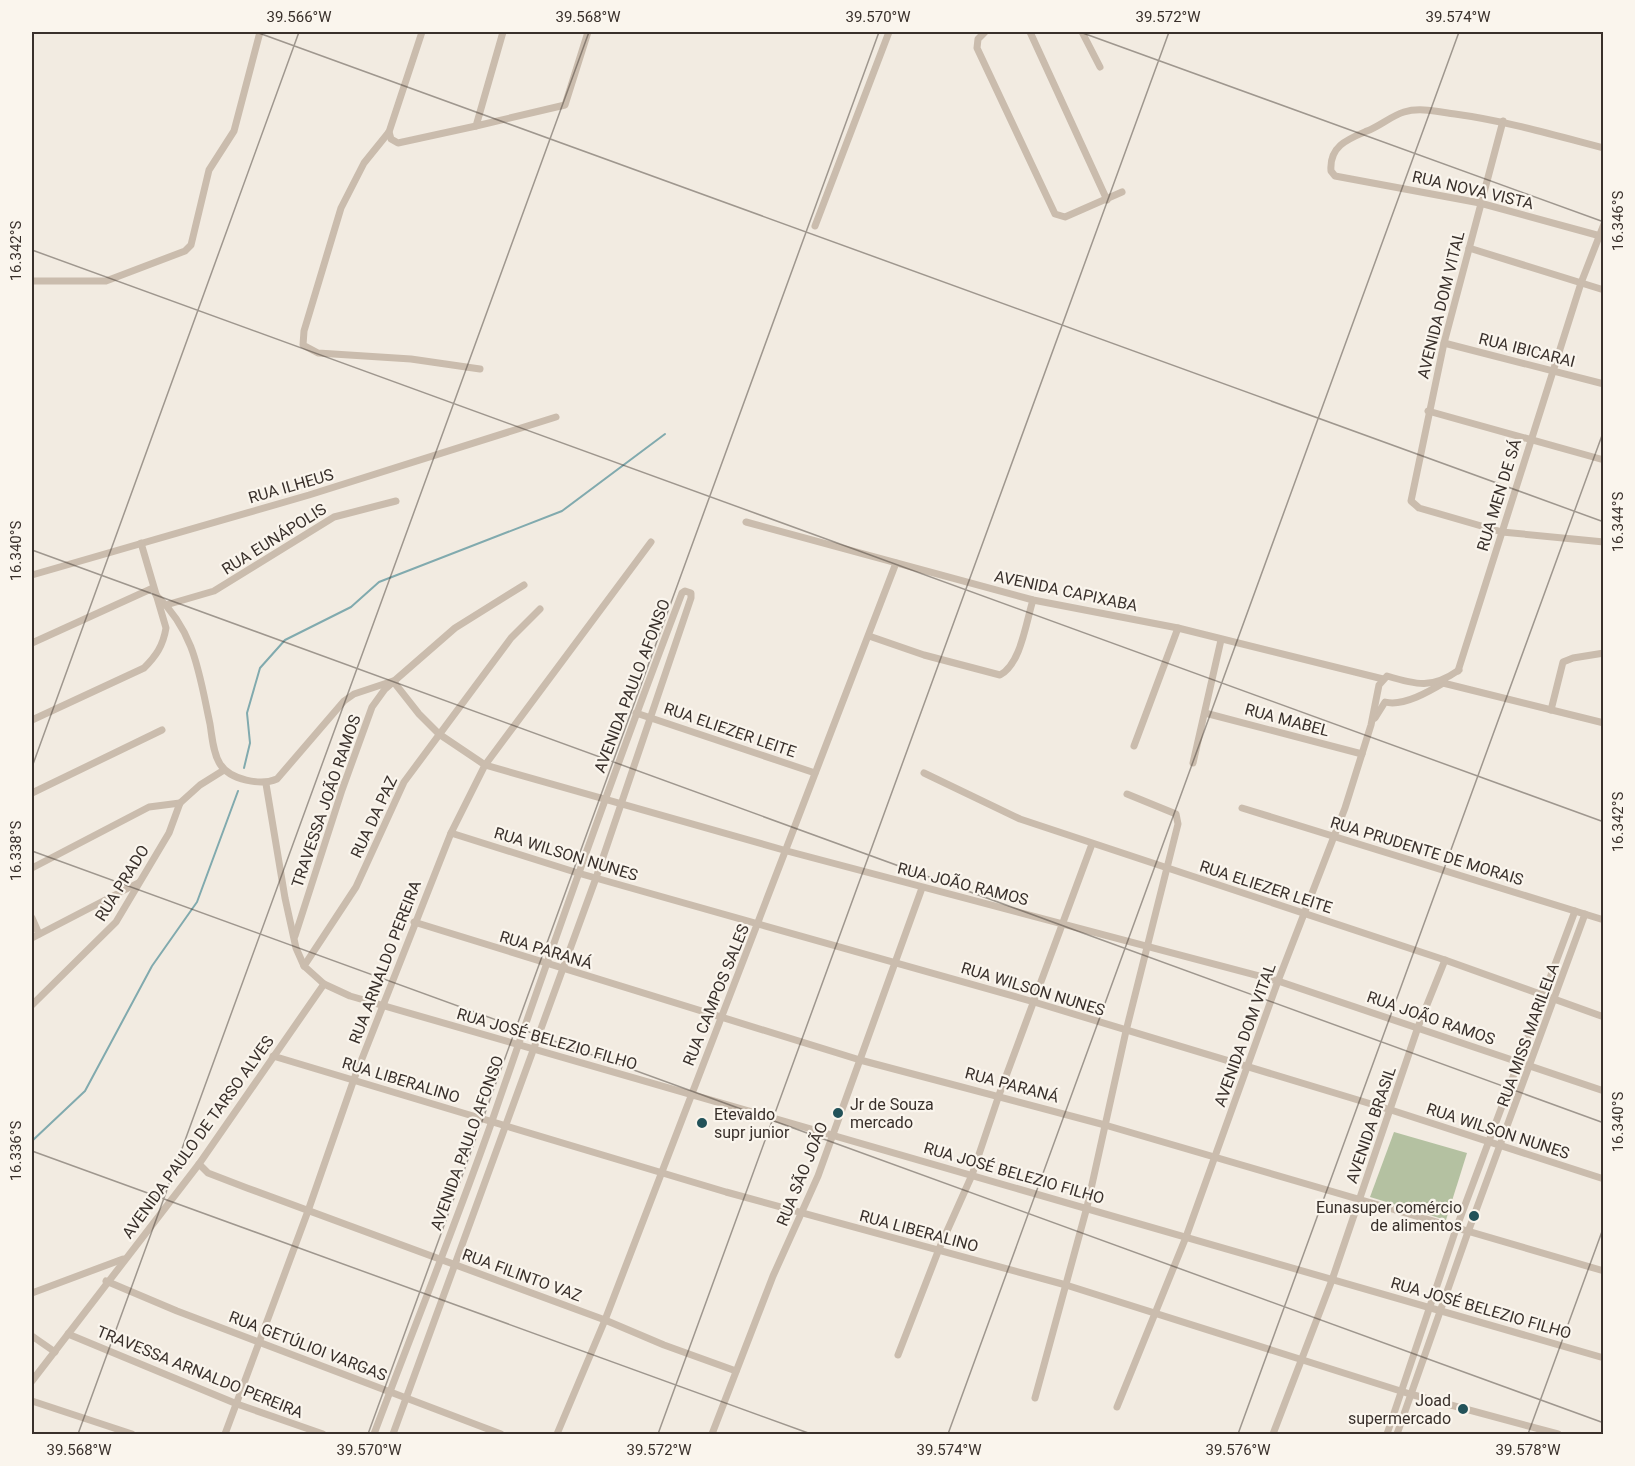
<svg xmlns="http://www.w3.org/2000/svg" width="1635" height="1466" font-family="Roboto,sans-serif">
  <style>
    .green { fill: #b4c1a1 }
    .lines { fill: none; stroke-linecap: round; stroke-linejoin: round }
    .stream { stroke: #81aaae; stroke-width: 2 }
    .street { stroke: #cabcad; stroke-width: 7 }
    .ticks { fill: none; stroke: #39302b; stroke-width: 1.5; stroke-opacity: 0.45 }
    .poi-dot { fill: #225259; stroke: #faf5ed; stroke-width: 2 }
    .labels { text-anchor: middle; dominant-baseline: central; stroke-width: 4.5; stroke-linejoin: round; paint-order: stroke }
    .street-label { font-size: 16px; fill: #39302b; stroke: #faf5ed }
    .poi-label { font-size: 16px; fill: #39302b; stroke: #faf5ed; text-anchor: start }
    .neatline { fill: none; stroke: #39302b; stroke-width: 2 }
    .ticks-label { font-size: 15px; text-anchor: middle; fill: #39302b }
  </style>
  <rect width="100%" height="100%" fill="#f2ebe1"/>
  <path class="green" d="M 1394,1132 L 1467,1153 L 1446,1220 L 1370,1197 Z"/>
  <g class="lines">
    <g class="stream">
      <path d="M 244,768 L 250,743 L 247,713 L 260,668 L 285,640 L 351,607 L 379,582 L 562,511 L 665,434"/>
      <path d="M 32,1141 L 85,1091 L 152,966 L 197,902 L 238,791"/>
    </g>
    <g class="street">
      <path d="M 422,32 L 389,132 L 364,163 L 341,208 L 304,331 L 303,345 L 318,353 L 411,359 L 480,369"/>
      <path d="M 985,32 L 978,39 L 977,48 L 1055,214 L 1065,217 L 1122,192"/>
      <path d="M 1030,32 L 1107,200"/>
      <path d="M 1082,32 L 1100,67"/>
      <path d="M 1503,121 L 1444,343 L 1411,501 L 1419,508 L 1502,532 L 1604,542"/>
      <path d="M 476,126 L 565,105 L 588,32"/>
      <path d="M 389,132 L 391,139 L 398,143 L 476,126 L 503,32"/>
      <path d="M 1604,148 C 1554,135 1506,121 1455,114 C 1439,112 1420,107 1404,112 C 1391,116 1380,126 1367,131 C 1348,139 1329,146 1331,171 L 1335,176 L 1480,203 L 1604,237"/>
      <path d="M 815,226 L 889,32"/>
      <path d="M 1469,248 L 1604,290"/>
      <path d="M 32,281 L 106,281 L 185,251 L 191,245 L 209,170 L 234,131 L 260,32"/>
      <path d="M 1444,343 L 1604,384"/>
      <path d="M 1428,411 L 1604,460"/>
      <path d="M 746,522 L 1033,600 L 1178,628 L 1383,679"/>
      <path d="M 32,575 L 309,495 L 556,417"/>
      <path d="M 156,595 C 195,632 199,673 210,724 C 212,736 213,753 220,764 C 230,780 261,786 277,779 L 344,701 L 354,694 L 393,681 L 419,714 L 439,734 L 485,765 L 787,851 L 1278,981 L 1604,1091"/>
      <path d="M 166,605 L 214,591 L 334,517 L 396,501"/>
      <path d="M 869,636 L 924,655 L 1000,675 C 1021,664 1026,622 1033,600"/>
      <path d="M 32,643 L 153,588"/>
      <path d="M 1458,671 L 1581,283 L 1604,224"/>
      <path d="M 1443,683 L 1604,723"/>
      <path d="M 1551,710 L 1563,662 L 1573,658 L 1604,653"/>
      <path d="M 636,713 L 815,773"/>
      <path d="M 1205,713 L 1362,754"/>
      <path d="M 1375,718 L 1385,702 C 1403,707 1430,691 1445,682"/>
      <path d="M 32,720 L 144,668 C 156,656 163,646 166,628 L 141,543"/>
      <path d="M 1134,746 L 1178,628"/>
      <path d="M 1193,763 L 1221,640"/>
      <path d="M 924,773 L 1020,819 L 1445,960 L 1604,1017"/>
      <path d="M 266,784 L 285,898 L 296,948 L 304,966"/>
      <path d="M 32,793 L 162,730"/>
      <path d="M 1242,808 L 1604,920"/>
      <path d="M 451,833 L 578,873 L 1034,1002 L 1391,1110 L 1604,1179"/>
      <path d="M 32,868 L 149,807 L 180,803"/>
      <path d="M 32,918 L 39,934"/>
      <path d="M 414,922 L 860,1060 L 1105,1125 L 1604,1271"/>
      <path d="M 295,936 L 342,790 L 372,707 L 385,689 L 455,628 L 524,585"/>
      <path d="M 32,938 L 138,883"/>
      <path d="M 324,984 L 304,966 L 356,887 L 404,782 L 511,638 L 540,609"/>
      <path d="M 32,1005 L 116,922 L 169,833 L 180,803 L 200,785 L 224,770"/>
      <path d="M 273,1056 L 726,1192 L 1066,1285 L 1410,1394 L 1558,1434"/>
      <path d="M 199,1164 L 208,1173 L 247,1188 L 605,1320 L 664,1345 L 736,1371"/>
      <path d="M 106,1281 L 177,1311 L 501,1434"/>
      <path d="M 32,1293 L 123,1259"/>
      <path d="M 68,1334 L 237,1404 L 323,1434"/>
      <path d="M 32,1336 L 55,1352"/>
      <path d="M 898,1355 L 939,1249 L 972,1175 L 999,1095 L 1092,844"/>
      <path d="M 32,1381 L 199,1164 L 324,984 L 350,996 L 1604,1358"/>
      <path d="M 1035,1398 L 1087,1207 L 1126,1031 L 1178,824 L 1176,814 L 1127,794"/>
      <path d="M 32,1401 L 132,1434"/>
      <path d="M 1117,1407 L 1186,1237 L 1278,981 L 1345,808 L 1371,725 L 1379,685 L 1387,676 C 1417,685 1432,689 1459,670"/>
      <path d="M 225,1434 L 308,1211 L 354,1079 L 451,833 L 485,765 L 651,542"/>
      <path d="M 374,1434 C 413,1330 455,1226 492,1121 C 553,944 615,768 682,593 L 685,591 L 691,593 L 691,598 L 596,878 L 393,1434"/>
      <path d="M 557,1434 L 605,1320 L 896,563"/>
      <path d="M 712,1434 L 773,1276 L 818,1176 L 922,888"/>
      <path d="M 1273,1434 L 1332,1280 L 1418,1027 L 1445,960"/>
      <path d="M 1387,1434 L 1456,1229 L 1575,911"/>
      <path d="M 1397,1434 L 1468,1232 L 1585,914"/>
    </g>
  </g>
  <path class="ticks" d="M 256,32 L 1604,522M 1080,32 L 1604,222M 32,250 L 1604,822M 32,550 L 1604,1123M 32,767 L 299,32M 32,851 L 1604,1423M 32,1151 L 811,1434M 78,1434 L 589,32M 368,1434 L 879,32M 658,1434 L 1169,32M 948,1434 L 1459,32M 1238,1434 L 1604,430M 1528,1434 L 1604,1226"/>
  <g class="poi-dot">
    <circle cx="838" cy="1113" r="6"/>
    <circle cx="702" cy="1123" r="6"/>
    <circle cx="1474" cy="1216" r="6"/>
    <circle cx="1463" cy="1409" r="6"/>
  </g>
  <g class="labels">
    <g class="street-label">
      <text transform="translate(1473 190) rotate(13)">RUA NOVA VISTA</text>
      <text transform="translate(1441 305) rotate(-76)">AVENIDA DOM VITAL</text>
      <text transform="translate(1527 350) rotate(14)">RUA IBICARAI</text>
      <text transform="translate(291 486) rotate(-16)">RUA ILHEUS</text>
      <text transform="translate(1499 495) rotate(-73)">RUA MEN DE SÁ</text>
      <text transform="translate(274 539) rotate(-32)">RUA EUNÁPOLIS</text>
      <text transform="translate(1066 591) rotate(12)">AVENIDA CAPIXABA</text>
      <text transform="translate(632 686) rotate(-69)">AVENIDA PAULO AFONSO</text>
      <text transform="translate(1287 720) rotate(15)">RUA MABEL</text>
      <text transform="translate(730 730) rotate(19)">RUA ELIEZER LEITE</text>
      <text transform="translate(326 801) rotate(-71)">TRAVESSA JOÃO RAMOS</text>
      <text transform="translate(374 817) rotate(-65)">RUA DA PAZ</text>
      <text transform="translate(1427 851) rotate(17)">RUA PRUDENTE DE MORAIS</text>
      <text transform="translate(566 854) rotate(17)">RUA WILSON NUNES</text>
      <text transform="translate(122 883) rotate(-58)">RUA PRADO</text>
      <text transform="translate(963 884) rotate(14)">RUA JOÃO RAMOS</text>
      <text transform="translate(1266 887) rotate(18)">RUA ELIEZER LEITE</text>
      <text transform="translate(546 950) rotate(17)">RUA PARANÁ</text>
      <text transform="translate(385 962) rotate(-69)">RUA ARNALDO PEREIRA</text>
      <text transform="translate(1033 989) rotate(17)">RUA WILSON NUNES</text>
      <text transform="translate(716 995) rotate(-68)">RUA CAMPOS SALES</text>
      <text transform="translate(1431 1018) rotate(19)">RUA JOÃO RAMOS</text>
      <text transform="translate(1245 1035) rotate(-70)">AVENIDA DOM VITAL</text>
      <text transform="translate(1528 1035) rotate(-70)">RUA MISS MARILELA</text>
      <text transform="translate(547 1039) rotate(16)">RUA JOSÉ BELEZIO FILHO</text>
      <text transform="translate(401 1080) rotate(17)">RUA LIBERALINO</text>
      <text transform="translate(1012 1085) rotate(15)">RUA PARANÁ</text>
      <text transform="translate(1371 1125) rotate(-71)">AVENIDA BRASIL</text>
      <text transform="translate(1498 1131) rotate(18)">RUA WILSON NUNES</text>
      <text transform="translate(198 1137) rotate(-54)">AVENIDA PAULO DE TARSO ALVES</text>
      <text transform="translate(467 1143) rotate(-70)">AVENIDA PAULO AFONSO</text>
      <text transform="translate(1014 1173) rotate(16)">RUA JOSÉ BELEZIO FILHO</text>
      <text transform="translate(802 1174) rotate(-68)">RUA SÃO JOÃO</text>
      <text transform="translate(919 1231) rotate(15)">RUA LIBERALINO</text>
      <text transform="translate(522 1275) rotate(20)">RUA FILINTO VAZ</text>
      <text transform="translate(1481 1308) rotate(16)">RUA JOSÉ BELEZIO FILHO</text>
      <text transform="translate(308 1346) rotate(21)">RUA GETÚLIOI VARGAS</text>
      <text transform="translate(200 1372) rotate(22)">TRAVESSA ARNALDO PEREIRA</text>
    </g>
    <g class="poi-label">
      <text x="850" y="1104">Jr de Souza<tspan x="850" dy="18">mercado</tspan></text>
      <text x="714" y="1114">Etevaldo<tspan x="714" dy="18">supr junior</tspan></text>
      <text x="1462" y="1207" text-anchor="end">Eunasuper comércio<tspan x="1462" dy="18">de alimentos</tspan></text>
      <text x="1451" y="1400" text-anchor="end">Joad<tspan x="1451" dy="18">supermercado</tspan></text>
    </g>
  </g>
  <rect width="1635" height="1466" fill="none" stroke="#faf5ed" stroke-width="66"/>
  <rect x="33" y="33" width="1569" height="1400" class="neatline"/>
  <g class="ticks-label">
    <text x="299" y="22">39.566°W</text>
    <text x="588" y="22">39.568°W</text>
    <text x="878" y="22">39.570°W</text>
    <text x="1168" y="22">39.572°W</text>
    <text x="1458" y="22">39.574°W</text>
    <text transform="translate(1618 221) rotate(-90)" y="5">16.346°S</text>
    <text transform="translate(16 251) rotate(-90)" y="5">16.342°S</text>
    <text transform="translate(1618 522) rotate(-90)" y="5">16.344°S</text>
    <text transform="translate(16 551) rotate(-90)" y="5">16.340°S</text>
    <text transform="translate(1618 822) rotate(-90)" y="5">16.342°S</text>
    <text transform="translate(16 851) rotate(-90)" y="5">16.338°S</text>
    <text transform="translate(1618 1122) rotate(-90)" y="5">16.340°S</text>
    <text transform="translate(16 1151) rotate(-90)" y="5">16.336°S</text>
    <text x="79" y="1455">39.568°W</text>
    <text x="369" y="1455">39.570°W</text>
    <text x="659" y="1455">39.572°W</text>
    <text x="949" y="1455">39.574°W</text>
    <text x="1238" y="1455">39.576°W</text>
    <text x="1528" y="1455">39.578°W</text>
  </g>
</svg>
